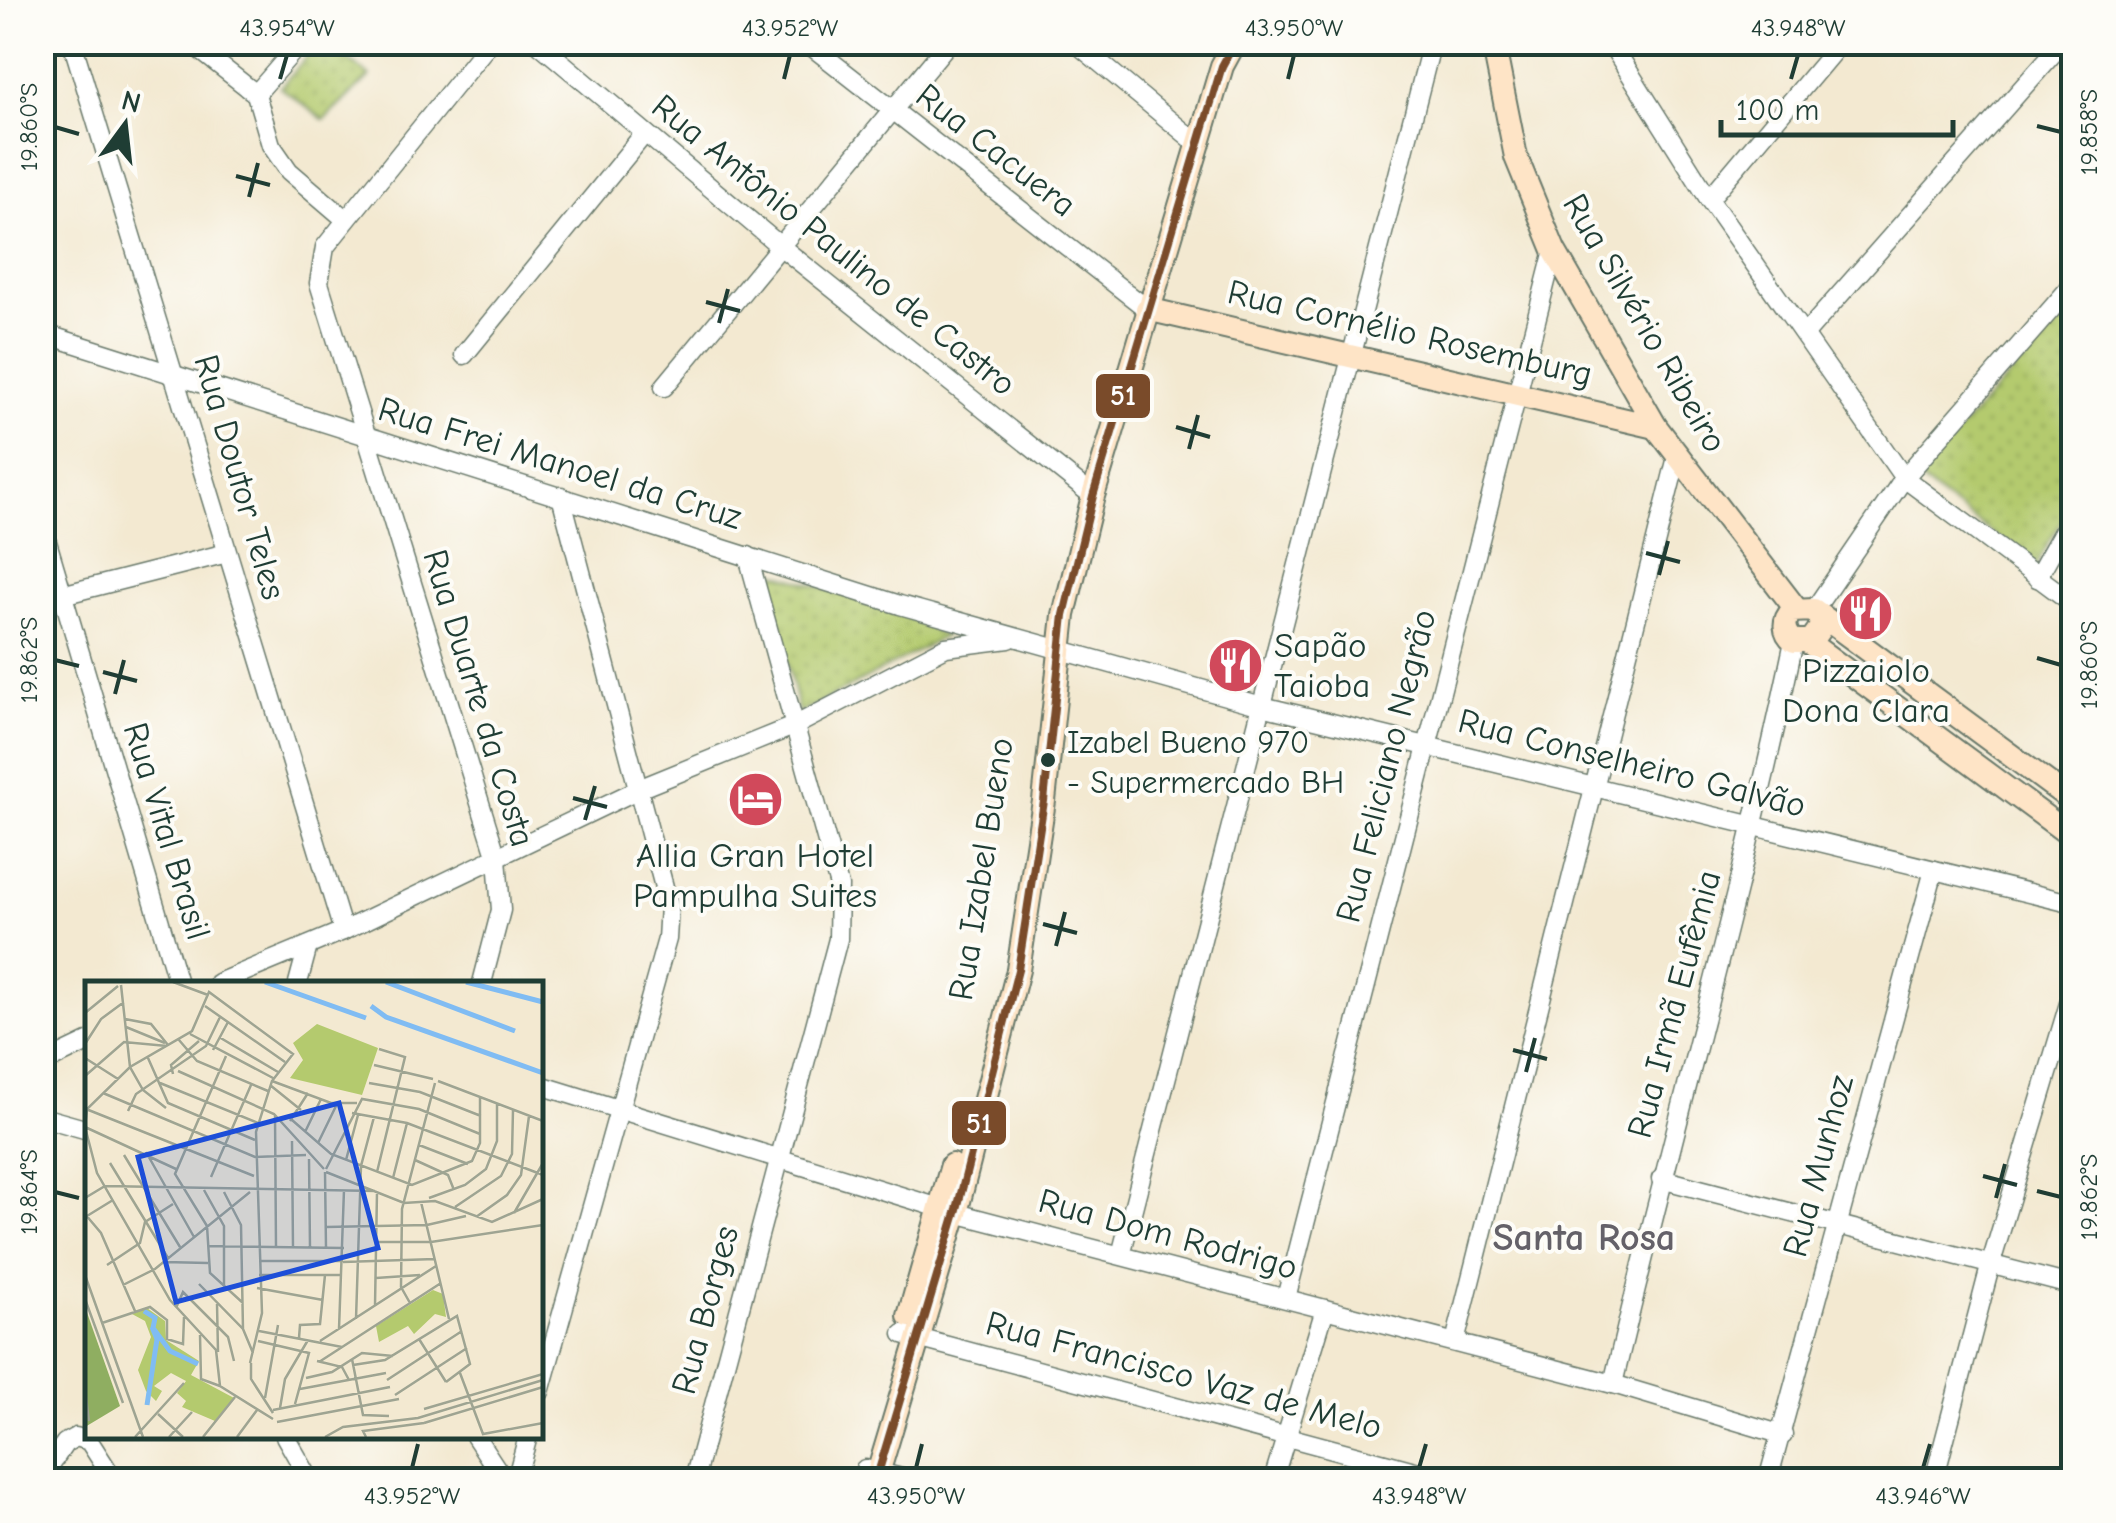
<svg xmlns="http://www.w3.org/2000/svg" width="2116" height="1523" font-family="'Comic Neue',sans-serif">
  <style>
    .park { fill: url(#park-dots); stroke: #6a8451; stroke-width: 2.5 }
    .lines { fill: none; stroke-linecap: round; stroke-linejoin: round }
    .street-casing { stroke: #69796b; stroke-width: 21 }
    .secondary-casing { stroke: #69796b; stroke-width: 26 }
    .street { stroke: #fff; stroke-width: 18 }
    .secondary { stroke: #fee4c6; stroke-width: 22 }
    .bus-1-casing { stroke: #fdfcf7; stroke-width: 15 }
    .bus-1 { stroke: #7a4b2a; stroke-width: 8 }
    .ticks { fill: none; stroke: #1f3d34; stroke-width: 4 }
    .bus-dot { fill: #1f3d34; stroke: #fdfcf7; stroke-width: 4 }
    .labels { text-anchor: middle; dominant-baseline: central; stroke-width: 8; stroke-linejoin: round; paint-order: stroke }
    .bus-label { font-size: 32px; fill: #1f3d34; stroke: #fdfcf7; text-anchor: start }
    .street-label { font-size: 35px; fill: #1f3d34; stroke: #fdfcf7 }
    .poi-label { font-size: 35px; fill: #1f3d34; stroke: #fdfcf7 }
    .neighbourhood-label { font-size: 38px; font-weight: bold; fill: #646168; stroke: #fdfcf7 }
    .inset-river { fill: none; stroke: #80bcf3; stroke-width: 5 }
    .inset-road { fill: none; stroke: #9ea492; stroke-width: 2.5 }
    .view { fill: #1d4ed8; fill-opacity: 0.15; stroke: #1d4ed8; stroke-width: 5 }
    .inset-edge { fill: none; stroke: #1f3d34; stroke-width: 5 }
    .line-badge { stroke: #fdfcf7; stroke-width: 4 }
    .badge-label { font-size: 28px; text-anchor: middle; font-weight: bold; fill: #fff }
    .neatline { fill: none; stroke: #1f3d34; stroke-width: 4 }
    .ticks-label { font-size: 25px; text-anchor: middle; fill: #1f3d34 }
  </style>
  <defs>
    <pattern id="park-dots" width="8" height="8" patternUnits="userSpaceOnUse" patternTransform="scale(2.5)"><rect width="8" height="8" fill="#b4ca6e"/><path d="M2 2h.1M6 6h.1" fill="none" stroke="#9aae60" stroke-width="1.8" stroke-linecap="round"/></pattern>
  </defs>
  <rect width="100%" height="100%" fill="#fdfcf7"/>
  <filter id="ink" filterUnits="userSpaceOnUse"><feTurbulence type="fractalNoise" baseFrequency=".01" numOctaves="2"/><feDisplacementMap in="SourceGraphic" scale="20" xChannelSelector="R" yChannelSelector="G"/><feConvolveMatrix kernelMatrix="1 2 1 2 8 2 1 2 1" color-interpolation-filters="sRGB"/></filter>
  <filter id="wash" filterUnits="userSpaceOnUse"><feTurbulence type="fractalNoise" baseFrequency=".0048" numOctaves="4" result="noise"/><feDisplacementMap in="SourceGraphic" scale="40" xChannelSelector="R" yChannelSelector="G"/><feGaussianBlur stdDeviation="2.25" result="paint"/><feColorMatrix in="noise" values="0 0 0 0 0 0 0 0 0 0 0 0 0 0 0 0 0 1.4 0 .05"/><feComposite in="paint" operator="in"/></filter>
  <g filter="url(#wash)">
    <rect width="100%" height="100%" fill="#f3e9d1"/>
    <g class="park">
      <path d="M 319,43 L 326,43 L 370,76 L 324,120 L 280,87 Z"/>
      <path d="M 2073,306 L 2073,500 L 2036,566 L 1916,477 Z"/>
      <path d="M 766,570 L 890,608 L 945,636 L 799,714 Z"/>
    </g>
  </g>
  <g filter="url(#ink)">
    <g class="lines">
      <defs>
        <g id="street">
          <path d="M 72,42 L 343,931"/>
          <path d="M 190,42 L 256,94 L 271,145 L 289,171 L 345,219"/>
          <path d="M 537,42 L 780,246 L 1093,496"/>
          <path d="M 806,42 L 1147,309"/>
          <path d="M 1075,42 L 1198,144"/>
          <path d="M 1610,42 L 1709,199 L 1904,478 L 2074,604"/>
          <path d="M 1493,44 L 1549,42"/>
          <path d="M 256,94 L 301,42"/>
          <path d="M 1709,199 L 1841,42"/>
          <path d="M 42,333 L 900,605 L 1262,706 L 2074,904"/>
          <path d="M 1806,333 L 2063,42"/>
          <path d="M 464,355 L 644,134"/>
          <path d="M 664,387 L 949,42"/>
          <path d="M 42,525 L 178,983"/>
          <path d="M 2037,578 L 2074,512"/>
          <path d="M 42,600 L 227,553"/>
          <path d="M 1814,610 L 1904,478 L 2074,283"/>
          <path d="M 218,983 L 343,931 L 641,788 L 796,725 L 946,647 L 1009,639"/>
          <path d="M 298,983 L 308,946"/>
          <path d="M 482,983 L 501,910 L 497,858 L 319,283 L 325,247 L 490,42"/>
          <path d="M 42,1064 L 88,1042"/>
          <path d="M 540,1085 L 956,1213 L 1613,1384 L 1783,1435"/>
          <path d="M 42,1117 L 88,1130"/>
          <path d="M 1661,1179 L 2074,1286"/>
          <path d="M 1121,1255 L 1432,42"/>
          <path d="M 1286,1298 L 1554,250"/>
          <path d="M 903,1334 L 1448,1480"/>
          <path d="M 1455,1342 L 1677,457"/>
          <path d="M 1613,1384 C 1671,1136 1742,891 1794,641"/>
          <path d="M 540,1392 L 667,939 L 669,906 L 561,496"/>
          <path d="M 285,1436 L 310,1480"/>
          <path d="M 475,1436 L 504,1480"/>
          <path d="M 865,1469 L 910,1480"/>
          <path d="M 42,1477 L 65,1443 L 76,1437 L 89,1441 L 114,1480"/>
          <path d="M 516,1480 L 528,1436"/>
          <path d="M 694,1480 L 838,939 L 839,886 L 748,556"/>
          <path d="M 1273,1480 L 1325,1309"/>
          <path d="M 1768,1480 L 1934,870"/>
          <path d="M 1934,1480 L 1991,1263 L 2074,987"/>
        </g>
        <g id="secondary">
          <path d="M 1493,42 L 1516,157 L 1554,250 L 1656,427 L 1796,609"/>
          <path d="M 1147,309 L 1656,427"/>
          <path d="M 1819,616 L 1821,627 L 1811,641 L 1794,641 C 1783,632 1783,620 1792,611 L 1814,610 L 2074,802"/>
          <path d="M 1808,642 L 2074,838"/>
          <path d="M 909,1316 L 952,1165"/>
          <path d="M 876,1480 L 956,1213 L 1018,970 L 1044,801 L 1064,615 L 1093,496 L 1222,66 L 1235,42"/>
        </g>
      </defs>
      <use href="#street" class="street-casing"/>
      <use href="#secondary" class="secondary-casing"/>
      <use href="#street" class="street"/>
      <use href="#secondary" class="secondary"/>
      <defs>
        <path id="bus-1" d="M 876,1480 L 956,1213 L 1018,970 L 1044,801 L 1064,615 L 1093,496 L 1222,66 L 1235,42"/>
      </defs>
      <use href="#bus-1" class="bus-1-casing"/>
      <use href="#bus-1" class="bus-1"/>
    </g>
  </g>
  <path class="ticks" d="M 280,79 L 287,55M 784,79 L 790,55M 1288,79 L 1294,55M 1791,79 L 1798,55M 2037,126 L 2061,132M 55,127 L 79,134M 236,176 L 270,185M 249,197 L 258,163M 706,302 L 740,311M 719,323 L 728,289M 1176,427 L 1210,437M 1189,449 L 1198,415M 1646,553 L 1680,562M 1659,575 L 1668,541M 2037,658 L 2061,665M 55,660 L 79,666M 103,672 L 137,681M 115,694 L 124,660M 573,798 L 607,807M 585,820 L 595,786M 1043,924 L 1077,933M 1056,946 L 1065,912M 1513,1050 L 1547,1059M 1526,1072 L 1535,1038M 1983,1176 L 2017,1185M 2037,1191 L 2061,1197M 55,1192 L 79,1198M 1996,1198 L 2005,1164M 412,1468 L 418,1444M 916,1468 L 922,1444M 1419,1468 L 1426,1444M 1923,1468 L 1930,1444"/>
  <defs>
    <symbol id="restaurant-disc" viewBox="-11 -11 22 22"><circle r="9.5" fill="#d1495b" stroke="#fdfcf7"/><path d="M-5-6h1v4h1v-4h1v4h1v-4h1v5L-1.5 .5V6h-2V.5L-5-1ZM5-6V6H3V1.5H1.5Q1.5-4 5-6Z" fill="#fff"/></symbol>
    <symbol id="hotel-disc" viewBox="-11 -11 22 22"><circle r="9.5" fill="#d1495b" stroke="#fdfcf7"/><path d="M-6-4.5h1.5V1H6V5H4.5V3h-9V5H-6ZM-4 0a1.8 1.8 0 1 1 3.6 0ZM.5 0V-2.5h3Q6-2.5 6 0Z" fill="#fff"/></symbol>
  </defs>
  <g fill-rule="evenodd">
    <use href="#restaurant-disc" x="1834" y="582" width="63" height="63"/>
    <use href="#restaurant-disc" x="1204" y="634" width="63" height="63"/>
    <use href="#hotel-disc" x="724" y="768" width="63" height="63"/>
  </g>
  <circle class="bus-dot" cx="1048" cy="760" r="9"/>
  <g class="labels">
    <g class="bus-label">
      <text x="1067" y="742">Izabel Bueno 970<tspan x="1067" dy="40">- Supermercado BH</tspan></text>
    </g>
    <g class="street-label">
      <text transform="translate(996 150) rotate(38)">Rua Cacuera</text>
      <text transform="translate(834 245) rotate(39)">Rua Antônio Paulino de Castro</text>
      <text transform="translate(1645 323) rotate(60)">Rua Silvério Ribeiro</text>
      <text transform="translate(1410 333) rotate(13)">Rua Cornélio Rosemburg</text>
      <text transform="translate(560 463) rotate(17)">Rua Frei Manoel da Cruz</text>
      <text transform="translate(240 477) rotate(74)">Rua Doutor Teles</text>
      <text transform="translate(479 698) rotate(73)">Rua Duarte da Costa</text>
      <text transform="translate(1632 763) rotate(14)">Rua Conselheiro Galvão</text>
      <text transform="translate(1386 766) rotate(-76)">Rua Feliciano Negrão</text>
      <text transform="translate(167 831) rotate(73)">Rua Vital Brasil</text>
      <text transform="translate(981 869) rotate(-81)">Rua Izabel Bueno</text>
      <text transform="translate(1674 1004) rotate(-75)">Rua Irmã Eufêmia</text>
      <text transform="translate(1818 1166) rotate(-75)">Rua Munhoz</text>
      <text transform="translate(1168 1234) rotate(15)">Rua Dom Rodrigo</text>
      <text transform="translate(705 1310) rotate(-75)">Rua Borges</text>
      <text transform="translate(1184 1375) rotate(15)">Rua Francisco Vaz de Melo</text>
    </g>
    <g class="poi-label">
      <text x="1274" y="645" text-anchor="start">Sapão<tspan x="1274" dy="40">Taioba</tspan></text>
      <text x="1866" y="670">Pizzaiolo<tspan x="1866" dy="40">Dona Clara</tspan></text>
      <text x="755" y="855">Allia Gran Hotel<tspan x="755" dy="40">Pampulha Suites</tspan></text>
    </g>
    <g class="neighbourhood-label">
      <text x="1584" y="1238">Santa Rosa</text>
    </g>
  </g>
  <g transform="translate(85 981)">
    <rect width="458" height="458" fill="#f3e9d1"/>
    <path d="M 0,326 L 35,425 L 0,446 Z" fill="#8fae61"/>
    <path d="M 348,309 L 358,313 L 361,336 L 350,333 L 329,353 L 323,345 L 294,361 L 291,345 ZM 62,327 L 80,340 L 81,359 L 114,380 L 106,394 L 149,417 L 130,440 L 97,426 L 101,420 L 92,412 L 101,400 L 86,392 L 69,405 L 77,410 L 71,420 L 61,410 L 53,389 L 66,356 L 60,340 L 47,333 Z" fill="#b4ca6e"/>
    <path d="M 232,43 L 293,67 L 277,114 L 205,97 L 218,79 L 208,62 Z" fill="#b4ca6e"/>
    <path class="inset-river" d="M 180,1 L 281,37M 301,1 L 430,50M 381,1 L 458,21M 286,25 L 301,36 L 458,92M 59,330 L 70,337 L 68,347 L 85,370 L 113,383M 62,424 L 72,358 L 67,346"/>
    <path class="inset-road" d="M 88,1 L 123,14M 36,4 L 45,86 L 58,109 L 81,127M 120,25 L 200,81M 0,32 L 33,5M 40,38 L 66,43 L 83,64M 41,46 L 80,62M 105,53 L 188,97M 134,56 L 193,91M 94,59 L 112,80 L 183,110M 0,63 L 16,38 L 39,21M 128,69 L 143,41M 141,75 L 90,193 L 122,245 L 125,292 L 158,322M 0,77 L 33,98M 63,77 L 83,122 L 170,159M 289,84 L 348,98M 93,90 L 189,133 L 239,188M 88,93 L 86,84 L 114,60M 0,95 L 39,61 L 82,65M 187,100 L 246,122 L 272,122M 353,100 L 458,140M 75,102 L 173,142M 284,102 L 335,111 L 396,135M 185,104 L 216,129M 18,112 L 170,176 L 221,174M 1,128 L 169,195M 43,130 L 51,113 L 121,65 L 135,36M 267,132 L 322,142 L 458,194M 190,134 L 191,267M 207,139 L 246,173 L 327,204 L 387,180 L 395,162 L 395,116M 205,140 L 223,112M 0,146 L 91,188M 220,151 L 236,118M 207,160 L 208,267M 233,162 L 252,123M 334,164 L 383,183M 61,171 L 109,256M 39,174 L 95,266M 224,178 L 225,267M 261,179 L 273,134M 330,179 L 363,194 L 369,209M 25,182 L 83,277M 241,188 L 277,118 L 334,128 L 395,153M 240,191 L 241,267M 241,191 L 319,222 L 350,220 L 407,241 L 458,218M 292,191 L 320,76 L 294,68M 126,196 L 166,104M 308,197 L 322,142M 119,209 L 139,245 L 139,304M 139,211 L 156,244 L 158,348M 0,217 L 20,205 L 290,210M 344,217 L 380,204 L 401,188 L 412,160 L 412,123M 336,221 L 364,338M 370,226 L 416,195 L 427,173 L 428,129M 429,232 L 458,182M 0,233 L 16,252 L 50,330M 2,235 L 28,219M 391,236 L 422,214 L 436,194 L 444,135M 241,246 L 342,244 L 381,235M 291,261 L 346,261 L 458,244M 124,265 L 259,267M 174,280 L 258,280M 79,281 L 123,282M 258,281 L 350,278M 22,284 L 55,262 L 60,241 L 88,223M 0,294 L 58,456M 174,294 L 257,294M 291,297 L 335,294M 114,303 L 158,348 L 168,372M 38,304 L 70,288 L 165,211M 172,307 L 238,319M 0,318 L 38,422M 325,322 L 316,306 L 317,228 L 350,102M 132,323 L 133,371M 290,325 L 292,211M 91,327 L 98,311 L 143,356 L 149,380M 271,338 L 276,185 L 289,136M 17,342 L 65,326 L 82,339 L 82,358 L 98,363 L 99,336M 254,348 L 259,209M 174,350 L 257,366M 115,354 L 116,398 L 135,405M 214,357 L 215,344 L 235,343 L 240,294M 334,358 L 361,401M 173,360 L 224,372 L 210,423M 235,360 L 351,285M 267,378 L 278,434 L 304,435M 232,380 L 257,386 L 264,399M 234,381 L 356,302M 165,382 L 177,332 L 171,151 L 187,100 L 208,73 L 124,11 L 107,50 L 45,86 L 2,128 L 0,146 L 12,192 L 85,319 L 131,369 L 135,405 L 188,438M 166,382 L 166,398 L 188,432M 268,384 L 300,379 L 372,335 L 385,383 L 361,401M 375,392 L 398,453 L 458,442M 221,397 L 247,391 L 277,372 L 308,375M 302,399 L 377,350M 215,408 L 301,392M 0,409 L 4,440M 310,414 L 382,367M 180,417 L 193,344M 195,427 L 200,398 L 223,359M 339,428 L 458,393M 188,429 L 305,406M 73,433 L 98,456M 192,441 L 314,418M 339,442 L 458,406M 50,456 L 99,402M 84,456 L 107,431M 118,456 L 150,416M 152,456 L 172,429M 240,456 L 258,446 L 333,437 L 458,399M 281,456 L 278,450 L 339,442"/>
    <path class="view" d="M 254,122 L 293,267 L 91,321 L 53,176 Z"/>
    <rect width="458" height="458" class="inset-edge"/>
  </g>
  <g class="line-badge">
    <rect x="1094" y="372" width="58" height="48" rx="10" fill="#7a4b2a"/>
    <rect x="950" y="1099" width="58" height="48" rx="10" fill="#7a4b2a"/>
  </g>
  <g class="badge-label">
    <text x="1123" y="405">51</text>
    <text x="979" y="1133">51</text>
  </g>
  <rect width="2116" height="1523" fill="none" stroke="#fdfcf7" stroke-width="110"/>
  <g transform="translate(125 125) rotate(15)" stroke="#fdfcf7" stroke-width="8" paint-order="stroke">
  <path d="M0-8L18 38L0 25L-18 38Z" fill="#1f3d34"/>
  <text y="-15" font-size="28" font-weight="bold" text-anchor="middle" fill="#1f3d34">N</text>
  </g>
  <path d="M1721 120v15h232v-15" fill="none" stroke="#1f3d34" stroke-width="5"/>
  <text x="1736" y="120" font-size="30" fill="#1f3d34" stroke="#fdfcf7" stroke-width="8" paint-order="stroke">100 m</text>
  <rect x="55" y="55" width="2006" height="1413" class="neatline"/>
  <g class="ticks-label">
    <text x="287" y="36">43.954°W</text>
    <text x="790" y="36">43.952°W</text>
    <text x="1294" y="36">43.950°W</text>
    <text x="1798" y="36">43.948°W</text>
    <text transform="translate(28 127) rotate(-90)" y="9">19.860°S</text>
    <text transform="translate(2088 132) rotate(-90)" y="9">19.858°S</text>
    <text transform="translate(28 660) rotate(-90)" y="9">19.862°S</text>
    <text transform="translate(2088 665) rotate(-90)" y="9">19.860°S</text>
    <text transform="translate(28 1192) rotate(-90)" y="9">19.864°S</text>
    <text transform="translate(2088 1197) rotate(-90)" y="9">19.862°S</text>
    <text x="412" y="1504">43.952°W</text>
    <text x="916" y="1504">43.950°W</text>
    <text x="1419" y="1504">43.948°W</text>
    <text x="1923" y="1504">43.946°W</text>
  </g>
</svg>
